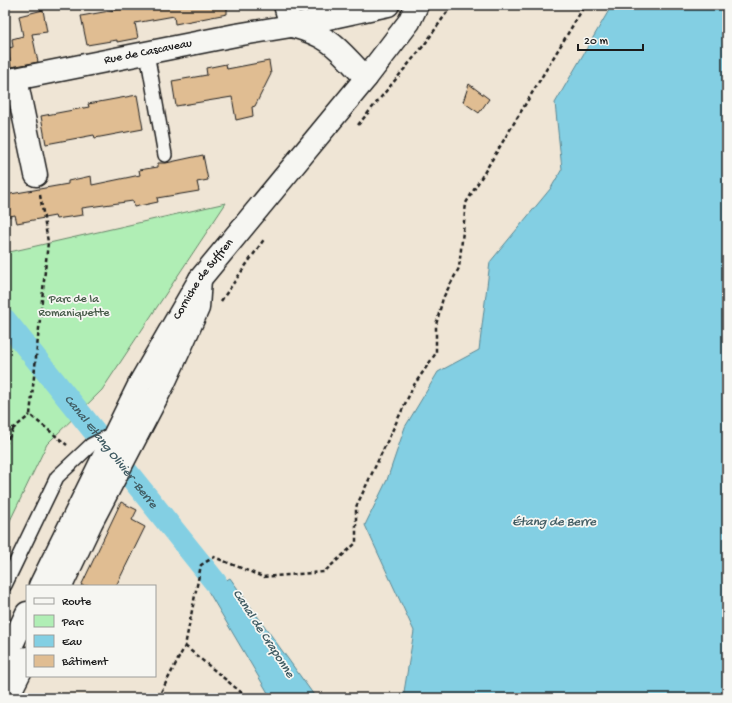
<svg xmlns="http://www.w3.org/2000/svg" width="732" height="703" font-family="'Gochi Hand',sans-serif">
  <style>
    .green { fill: #b0eeb5; stroke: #668568 }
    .water { fill: #83cfe3; stroke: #5a8793 }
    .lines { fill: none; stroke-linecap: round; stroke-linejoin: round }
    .canal { stroke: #83cfe3; stroke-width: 23 }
    .building { fill: #e0bd92; stroke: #1c1c1c }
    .service-casing { stroke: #1c1c1c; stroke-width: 16 }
    .minor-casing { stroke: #1c1c1c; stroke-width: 25 }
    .secondary-casing { stroke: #1c1c1c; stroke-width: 25 }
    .path { stroke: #1c1c1c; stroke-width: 2.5; stroke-dasharray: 4 3; stroke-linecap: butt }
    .service { stroke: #f6f6f2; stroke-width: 13 }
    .minor { stroke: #f6f6f2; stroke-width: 22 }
    .secondary { stroke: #f6f6f2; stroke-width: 22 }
    .labels { text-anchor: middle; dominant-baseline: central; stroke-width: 3.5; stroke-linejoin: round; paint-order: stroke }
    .street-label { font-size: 12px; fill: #1c1c1c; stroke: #f6f6f2 }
    .park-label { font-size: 12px; fill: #485b4a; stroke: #f6f6f2 }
    .water-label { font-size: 13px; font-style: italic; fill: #405b62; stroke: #f6f6f2 }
  </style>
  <rect width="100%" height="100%" fill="#efe5d5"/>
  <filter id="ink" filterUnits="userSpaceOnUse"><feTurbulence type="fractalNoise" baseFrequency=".025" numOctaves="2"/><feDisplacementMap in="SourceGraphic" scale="8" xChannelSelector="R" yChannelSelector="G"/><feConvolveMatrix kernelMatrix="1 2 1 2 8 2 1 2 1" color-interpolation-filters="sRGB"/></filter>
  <g filter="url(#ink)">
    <path class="green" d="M 226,203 L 102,390 L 47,444 L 5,531 L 5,253 Z"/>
    <g class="water">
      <path d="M 612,5 L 727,5 L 727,698 L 403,698 L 414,631 L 365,525 L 387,480 L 405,427 L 438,372 L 479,350 L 490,262 L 551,188 L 562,169 L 555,103 Z"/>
      <path d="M 230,578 L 316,698 L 271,698 L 208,591 Z"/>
    </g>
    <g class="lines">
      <path class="canal" id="s1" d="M 5,320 L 216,583"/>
    </g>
    <g class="building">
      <path d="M 132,5 L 227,5 L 227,14 L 175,24 L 174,16 L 135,23 L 138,38 L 117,42 L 117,40 L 87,45 L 81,16 L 132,7 Z"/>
      <path d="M 43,10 L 47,32 L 32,34 L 38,62 L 11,67 L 8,48 L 13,47 L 12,39 L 23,36 L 19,16 Z"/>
      <path d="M 269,61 L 271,74 L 255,106 L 252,107 L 253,116 L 236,120 L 232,97 L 176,106 L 172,81 L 207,75 L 206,68 L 226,64 L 227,69 Z"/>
      <path d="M 469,84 L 489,99 L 479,113 L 463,102 Z"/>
      <path d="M 137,95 L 143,129 L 95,138 L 94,135 L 46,144 L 41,116 L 89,107 L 88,104 Z"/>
      <path d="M 203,155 L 208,180 L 197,182 L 199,191 L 157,198 L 158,202 L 134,207 L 133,201 L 82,208 L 83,215 L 56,219 L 55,216 L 17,223 L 15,215 L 5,217 L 5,195 L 68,184 L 68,181 L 91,176 L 92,185 L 140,175 L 139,170 L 158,167 L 158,163 L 166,163 Z"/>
      <path d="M 121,502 L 137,510 L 132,520 L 145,527 L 116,586 L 81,586 Z"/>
    </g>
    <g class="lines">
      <defs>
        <g id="service">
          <path d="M 147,53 L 165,155"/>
          <path d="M 5,585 L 57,477 L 91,445 L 115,433"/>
        </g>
        <g id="minor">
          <path d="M 285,5 L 291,26"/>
          <path d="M 292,26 C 335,38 337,49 366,78"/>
          <path d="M 16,79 L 36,175"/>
          <path id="s2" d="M 5,81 L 236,35 L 291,26 L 388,5"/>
          <path d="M 61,586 L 91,523 L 163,385 L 182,344 L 198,308 L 200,279"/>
          <path d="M 7,698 L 27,658"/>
        </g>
        <g id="secondary">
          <path id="s3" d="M 40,586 L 141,381 L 200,279 L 366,78 L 409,22 L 417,5"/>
          <path d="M 5,659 L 27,613"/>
        </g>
      </defs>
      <use href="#service" class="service-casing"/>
      <use href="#minor" class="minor-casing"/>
      <use href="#secondary" class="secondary-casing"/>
      <g class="path">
        <path d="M 358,125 L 425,44 L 452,5"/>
        <path d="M 40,195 L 48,242 L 30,415 L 67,445"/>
        <path d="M 221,301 L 265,238"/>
        <path d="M 5,428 L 14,428 L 30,415"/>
        <path d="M 5,445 L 14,428"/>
        <path d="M 185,646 L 248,698"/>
        <path d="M 158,698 L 185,646 L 201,565 L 214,557 L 263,577 L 324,572 L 356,543 L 356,507 L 414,385 L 436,353 L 436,325 L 443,298 L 459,268 L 466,203 L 585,5"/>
      </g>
      <use href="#service" class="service"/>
      <use href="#minor" class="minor"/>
      <use href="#secondary" class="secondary"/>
    </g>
  </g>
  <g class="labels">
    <g class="street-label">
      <text stroke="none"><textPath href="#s2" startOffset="146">Rue de Cascaveau</textPath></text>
      <text stroke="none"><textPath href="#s3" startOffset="348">Corniche de Suffren</textPath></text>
    </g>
    <g class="park-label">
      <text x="74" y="300">Parc de la<tspan x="74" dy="14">Romaniquette</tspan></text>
    </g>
    <g class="water-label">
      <text stroke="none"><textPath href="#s1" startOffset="169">Canal Etang Olivier -Berre</textPath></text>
      <text x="554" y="522">Étang de Berre</text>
      <text transform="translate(263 634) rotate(57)">Canal de Craponne</text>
    </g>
  </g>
  <rect width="732" height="703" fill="none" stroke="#f6f6f2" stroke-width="20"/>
  <rect x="10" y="10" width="712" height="683" fill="none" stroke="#1c1c1c" stroke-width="1.5" filter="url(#ink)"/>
  <rect x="26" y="585" width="130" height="92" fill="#f6f6f2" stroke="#9f9f9c"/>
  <rect x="34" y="598" width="20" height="6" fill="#f6f6f2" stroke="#9f9f9c"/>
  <text x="62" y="605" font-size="12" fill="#1c1c1c">Route</text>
  <rect x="34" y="615" width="20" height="12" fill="#b0eeb5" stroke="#9f9f9c"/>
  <text x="62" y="625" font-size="12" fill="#1c1c1c">Parc</text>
  <rect x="34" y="635" width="20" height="12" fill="#83cfe3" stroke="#9f9f9c"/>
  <text x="62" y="645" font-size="12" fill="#1c1c1c">Eau</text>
  <rect x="34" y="655" width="20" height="12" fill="#e0bd92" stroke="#9f9f9c"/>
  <text x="62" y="665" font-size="12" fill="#1c1c1c">Bâtiment</text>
  <path d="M578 44v6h65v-6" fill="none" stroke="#1c1c1c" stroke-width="2"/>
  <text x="584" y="44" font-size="12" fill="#1c1c1c" stroke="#f6f6f2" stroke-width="3" paint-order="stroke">20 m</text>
</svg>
